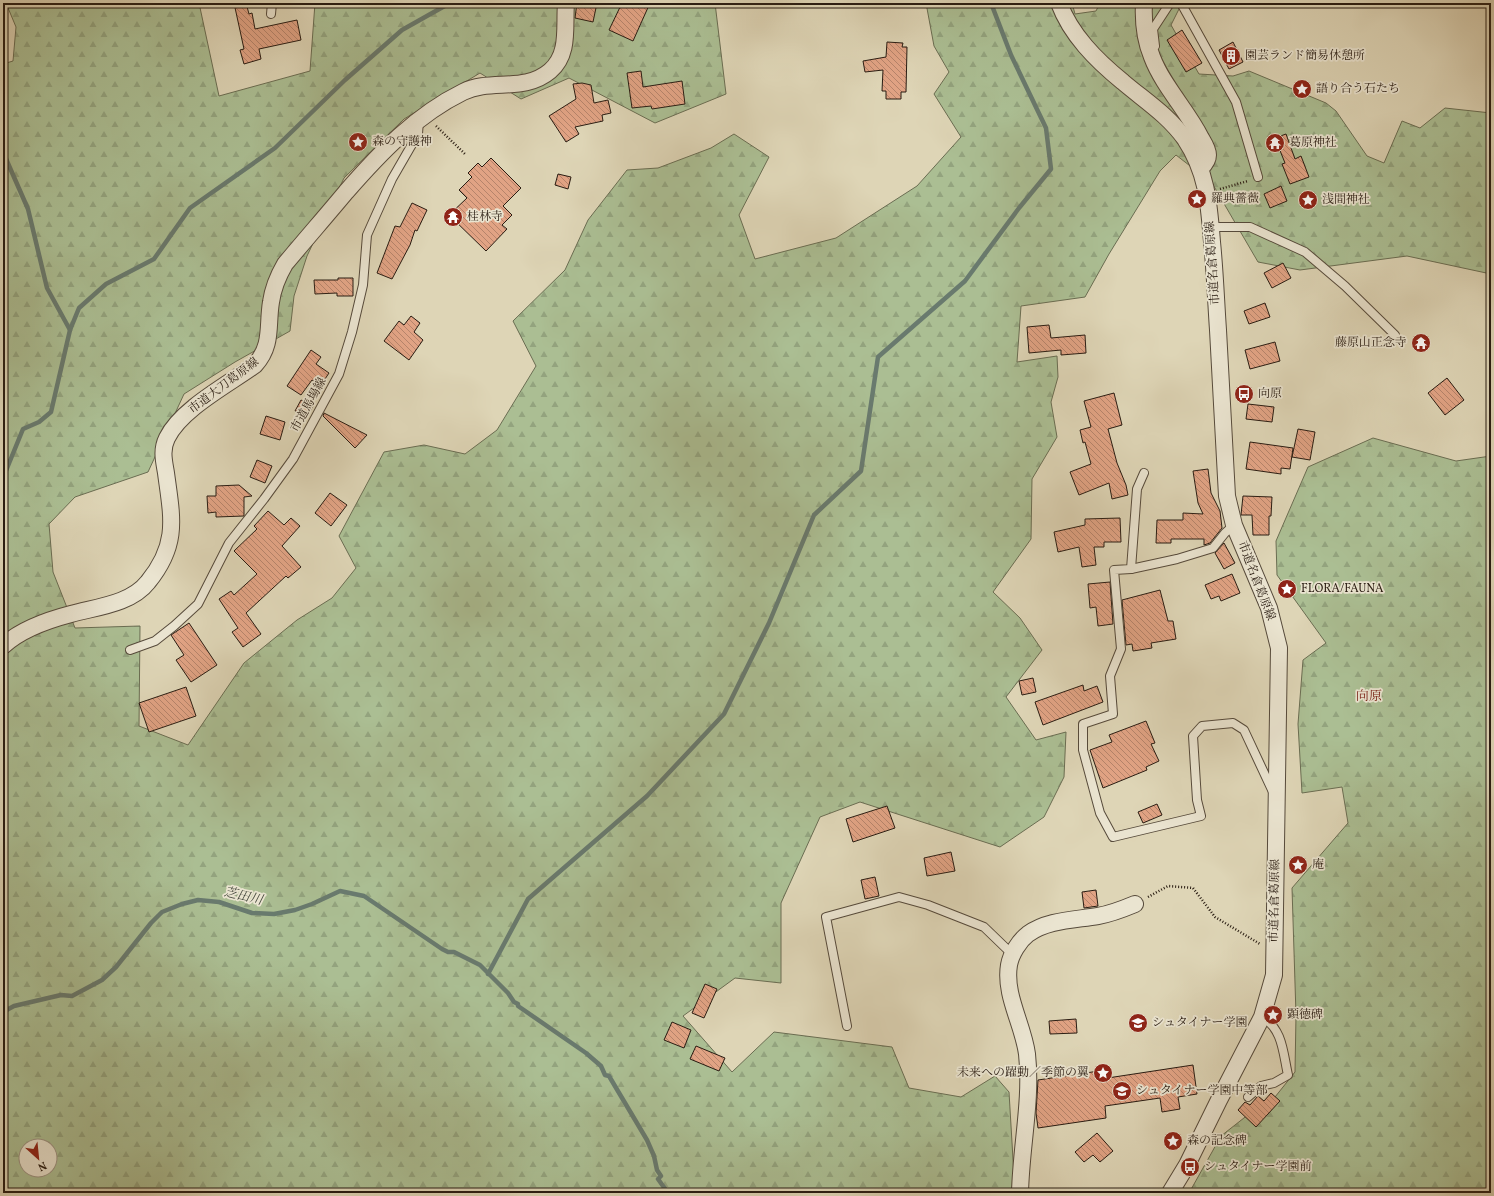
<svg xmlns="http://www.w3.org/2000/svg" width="1494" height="1196" font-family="Vollkorn,'Noto Serif JP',serif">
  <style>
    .forest { fill: url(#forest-firs); stroke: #6a6d52; fill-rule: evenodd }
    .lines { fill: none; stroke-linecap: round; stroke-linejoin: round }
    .stream { stroke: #697a6e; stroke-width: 4.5 }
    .building { fill: url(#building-back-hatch); stroke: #291c12 }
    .service-casing { stroke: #564a3b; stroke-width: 10 }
    .minor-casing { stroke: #564a3b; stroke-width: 18 }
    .path { stroke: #291c12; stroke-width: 2.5; stroke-dasharray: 1 2; stroke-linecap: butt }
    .service { stroke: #eae4d0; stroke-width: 8 }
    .minor { stroke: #eae4d0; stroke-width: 16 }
    .labels { text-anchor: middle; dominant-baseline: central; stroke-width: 3.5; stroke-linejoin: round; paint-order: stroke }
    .poi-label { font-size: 12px; fill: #291c12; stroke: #eae4d0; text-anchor: start }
    .street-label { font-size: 12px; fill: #291c12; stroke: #eae4d0 }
    .neighbourhood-label { font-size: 13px; fill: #7a1f14; stroke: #eae4d0 }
    .water-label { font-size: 13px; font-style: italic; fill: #494b40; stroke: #eae4d0 }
  </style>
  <defs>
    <pattern id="forest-firs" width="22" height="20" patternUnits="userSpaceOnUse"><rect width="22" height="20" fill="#abbe93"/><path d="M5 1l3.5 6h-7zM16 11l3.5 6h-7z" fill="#93a37e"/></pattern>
    <pattern id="building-back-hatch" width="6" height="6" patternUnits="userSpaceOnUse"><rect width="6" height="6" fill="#e1a384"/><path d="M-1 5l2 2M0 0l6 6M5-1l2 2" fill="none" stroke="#b6846b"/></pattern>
  </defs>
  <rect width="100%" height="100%" fill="#ded5b6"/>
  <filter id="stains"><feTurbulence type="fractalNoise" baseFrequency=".005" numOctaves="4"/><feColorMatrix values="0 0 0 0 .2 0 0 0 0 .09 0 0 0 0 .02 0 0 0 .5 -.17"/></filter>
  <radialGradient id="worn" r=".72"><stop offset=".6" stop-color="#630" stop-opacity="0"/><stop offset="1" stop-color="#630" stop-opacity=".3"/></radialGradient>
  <g class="forest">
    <path d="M 6,3 L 199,3 L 219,96 L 310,71 L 315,3 L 715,3 L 726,94 L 655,123 L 569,78 L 521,99 L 480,73 L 404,119 L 344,178 L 307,256 L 294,296 L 290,331 L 235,362 L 184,394 L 148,472 L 75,497 L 49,524 L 53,572 L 75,628 L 140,626 L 139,726 L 188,745 L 244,663 L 297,620 L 332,598 L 356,568 L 339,536 L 384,452 L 424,445 L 465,454 L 497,430 L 536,366 L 513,321 L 565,270 L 588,220 L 627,170 L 658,168 L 711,148 L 734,134 L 769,157 L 739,215 L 755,259 L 836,238 L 917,186 L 961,137 L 934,94 L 949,72 L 934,46 L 926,3 L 1072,3 L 1075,14 L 1096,11 L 1100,3 L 1182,3 L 1171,25 L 1199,74 L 1233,76 L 1249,71 L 1326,103 L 1336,111 L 1367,156 L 1384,163 L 1402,121 L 1420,128 L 1445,108 L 1491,113 L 1491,274 L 1407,256 L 1300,270 L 1258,262 L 1212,183 L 1176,155 L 1160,171 L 1109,254 L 1085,297 L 1021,306 L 1017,362 L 1057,356 L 1058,377 L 1051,402 L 1057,437 L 1032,479 L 1031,539 L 993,592 L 1020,618 L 1042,650 L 1006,697 L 1036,740 L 1066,732 L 1064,777 L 1044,817 L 1000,847 L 860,802 L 820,817 L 781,903 L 781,983 L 735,978 L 683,1016 L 732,1072 L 774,1032 L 892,1047 L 909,1088 L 961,1097 L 995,1076 L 1009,1092 L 1015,1193 L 3,1193 L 3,64 L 13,61 L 16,27 ZM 26,1146 L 50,1146 L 50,1170 L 26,1170 Z"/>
    <path d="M 1373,438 L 1456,461 L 1491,456 L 1491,1193 L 1189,1193 L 1221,1136 L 1249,1114 L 1271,1102 L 1295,1072 L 1296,1015 L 1292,888 L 1348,823 L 1342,787 L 1302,793 L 1298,724 L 1303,660 L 1326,643 L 1277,575 L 1276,541 L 1308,467 Z"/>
  </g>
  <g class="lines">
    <g class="stream">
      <path d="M 3,152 L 28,209 L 47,288 L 70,330"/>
      <path d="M 3,478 L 23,429 L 39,422 L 51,412 L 70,330 L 79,308 L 106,284 L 154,259 L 190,208 L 275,148 L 345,80 L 402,30 L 450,3"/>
      <path d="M 488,974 L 528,899 L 647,796 L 724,714 L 769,623 L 814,515 L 861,471 L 878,357 L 965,281 L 1019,208 L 1051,169 L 1046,128 L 1011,55 L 991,3"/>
      <path d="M 3,1012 L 14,1006 L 61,995 L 72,996 L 102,980 L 116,967 L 151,923 L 162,912 L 182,904 L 198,900 L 219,902 L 252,913 L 274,914 L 295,910 L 312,904 L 340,891 L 364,896 L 442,949 L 448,952 L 454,952 L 480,965 L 508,993 L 514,1002 L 518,1004 L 518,1006 L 586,1053 L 601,1066 L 605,1075 L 609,1076 L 647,1140 L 654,1156 L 657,1170 L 661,1176 L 658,1179 L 668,1193"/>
    </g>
  </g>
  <g class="building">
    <path d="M 234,3 L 246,3 L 249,14 L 252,13 L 255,29 L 297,20 L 301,40 L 259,49 L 261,59 L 244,64 L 240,50 L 244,49 Z"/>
    <path d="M 577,3 L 597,3 L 593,22 L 575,18 Z"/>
    <path d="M 622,3 L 650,3 L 633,41 L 609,30 Z"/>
    <path d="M 1182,30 L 1202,63 L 1186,72 L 1167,40 Z"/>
    <path d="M 887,42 L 903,43 L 902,47 L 907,47 L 906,92 L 901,92 L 901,99 L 886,99 L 886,91 L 882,91 L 883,70 L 865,72 L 863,61 L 886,57 Z"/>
    <path d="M 1233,42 L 1243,62 L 1229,69 L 1219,50 Z"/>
    <path d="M 641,71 L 643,87 L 682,81 L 685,104 L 652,109 L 651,106 L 632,108 L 627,73 Z"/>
    <path d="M 582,83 L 591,85 L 594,103 L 608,100 L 611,113 L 602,115 L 603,121 L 575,127 L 579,134 L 566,142 L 549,116 L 576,99 L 573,84 Z"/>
    <path d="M 1286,134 L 1295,159 L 1301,156 L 1309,177 L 1290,184 L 1282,164 L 1285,163 L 1275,138 Z"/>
    <path d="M 491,158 L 521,188 L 503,206 L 512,215 L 502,225 L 507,229 L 486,251 L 449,215 L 467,198 L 459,190 L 472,177 L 468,173 L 478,163 L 482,167 Z"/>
    <path d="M 558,174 L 571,177 L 568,189 L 555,185 Z"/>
    <path d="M 1281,186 L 1287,201 L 1270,208 L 1264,194 Z"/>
    <path d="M 412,203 L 427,210 L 417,231 L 415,230 L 410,245 L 392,279 L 377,273 L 395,226 L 400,227 Z"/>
    <path d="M 1283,263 L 1291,278 L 1272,288 L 1264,273 Z"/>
    <path d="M 338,278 L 353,278 L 353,296 L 337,296 L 337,293 L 315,294 L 314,280 L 338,280 Z"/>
    <path d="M 1265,303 L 1270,317 L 1249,324 L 1244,311 Z"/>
    <path d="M 411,316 L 420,323 L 414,332 L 423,340 L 409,360 L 384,341 L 399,321 L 404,325 Z"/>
    <path d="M 1049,325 L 1051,338 L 1085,335 L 1086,353 L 1061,355 L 1061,350 L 1029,353 L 1027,327 Z"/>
    <path d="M 1275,342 L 1280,361 L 1250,369 L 1245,350 Z"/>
    <path d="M 311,350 L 321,357 L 316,364 L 329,373 L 321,385 L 312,380 L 301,395 L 287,386 Z"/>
    <path d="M 1447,378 L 1464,400 L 1445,415 L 1428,393 Z"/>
    <path d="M 1114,393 L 1122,425 L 1108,429 L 1117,463 L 1126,485 L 1128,495 L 1112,499 L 1109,483 L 1079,495 L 1070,472 L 1091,464 L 1085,442 L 1083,443 L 1080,430 L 1091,427 L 1084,401 Z"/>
    <path d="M 301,400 L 313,406 L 307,417 L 295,411 Z"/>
    <path d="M 1248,404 L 1274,407 L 1272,422 L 1246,419 Z"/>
    <path d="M 324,413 L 367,435 L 355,448 L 323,416 Z"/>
    <path d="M 266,416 L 285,422 L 280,440 L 260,434 Z"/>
    <path d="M 1298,429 L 1315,432 L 1310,460 L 1292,457 Z"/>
    <path d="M 1250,442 L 1293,448 L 1290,469 L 1281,468 L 1281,474 L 1246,469 Z"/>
    <path d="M 257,460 L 272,466 L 265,483 L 250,477 Z"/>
    <path d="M 1208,469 L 1211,493 L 1220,511 L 1222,528 L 1210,543 L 1204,545 L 1204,539 L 1171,539 L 1171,543 L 1156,543 L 1157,520 L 1183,520 L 1183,513 L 1203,514 L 1198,503 L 1193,471 Z"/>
    <path d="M 239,485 L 252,496 L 244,497 L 244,516 L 216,517 L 216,512 L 208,513 L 207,496 L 216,496 L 216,486 Z"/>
    <path d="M 330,493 L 347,505 L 331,526 L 315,513 Z"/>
    <path d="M 1243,496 L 1272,497 L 1271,516 L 1269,516 L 1269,535 L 1253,535 L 1252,515 L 1241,515 Z"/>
    <path d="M 268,511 L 284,525 L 291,518 L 300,526 L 282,546 L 301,567 L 288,578 L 286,576 L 246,613 L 261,634 L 243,647 L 232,632 L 238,628 L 219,599 L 231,591 L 234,595 L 257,574 L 234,551 L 257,529 L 254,526 Z"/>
    <path d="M 1120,518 L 1121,542 L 1104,542 L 1104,547 L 1094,547 L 1096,565 L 1082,567 L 1079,547 L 1058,552 L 1054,532 L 1085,525 L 1085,519 Z"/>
    <path d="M 1224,543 L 1235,563 L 1224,569 L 1215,553 Z"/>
    <path d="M 1232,574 L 1240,593 L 1221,601 L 1219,596 L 1211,599 L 1205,585 Z"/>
    <path d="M 1110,582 L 1113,624 L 1098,626 L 1096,607 L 1090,608 L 1088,584 Z"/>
    <path d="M 1160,590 L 1168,621 L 1173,621 L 1176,639 L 1151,643 L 1152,648 L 1133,651 L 1132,644 L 1126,645 L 1122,600 Z"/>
    <path d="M 189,623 L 217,665 L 191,682 L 176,660 L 184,655 L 171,635 Z"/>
    <path d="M 1033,678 L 1036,692 L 1022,695 L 1019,681 Z"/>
    <path d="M 1083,685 L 1084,691 L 1097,686 L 1103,702 L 1043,725 L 1035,702 Z"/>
    <path d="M 186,687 L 196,716 L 149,732 L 139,703 Z"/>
    <path d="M 1146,721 L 1155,743 L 1151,744 L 1159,761 L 1146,767 L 1147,770 L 1103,788 L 1090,750 L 1112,742 L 1109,735 Z"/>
    <path d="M 1157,804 L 1162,815 L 1143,823 L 1138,812 Z"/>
    <path d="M 887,806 L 895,828 L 853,842 L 846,819 Z"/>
    <path d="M 951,852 L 955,871 L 927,876 L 924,858 Z"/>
    <path d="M 875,877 L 879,896 L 865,899 L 861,880 Z"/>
    <path d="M 1096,890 L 1098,906 L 1084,908 L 1082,892 Z"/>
    <path d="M 705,984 L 717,989 L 704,1018 L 692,1013 Z"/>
    <path d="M 1076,1019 L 1077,1033 L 1050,1034 L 1049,1021 Z"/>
    <path d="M 672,1022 L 691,1030 L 684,1048 L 664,1040 Z"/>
    <path d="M 696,1046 L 725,1058 L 719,1071 L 690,1059 Z"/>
    <path d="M 1193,1065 L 1197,1094 L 1178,1097 L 1180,1109 L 1162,1112 L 1160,1098 L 1105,1106 L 1106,1118 L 1038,1128 L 1036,1113 L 1038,1080 L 1099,1071 L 1101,1079 Z"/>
    <path d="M 1271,1093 L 1280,1101 L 1256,1127 L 1238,1110 L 1245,1102 L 1250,1105 L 1258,1096 L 1264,1101 Z"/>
    <path d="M 1097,1133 L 1113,1151 L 1100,1162 L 1093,1155 L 1084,1162 L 1075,1152 Z"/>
  </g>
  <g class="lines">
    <defs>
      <g id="service">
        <path d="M 1181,3 L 1236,102 L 1258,177"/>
        <path d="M 271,14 L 272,3"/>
        <path d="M 1155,46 L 1153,29 L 1170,3"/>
        <path d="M 1211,227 L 1250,227 L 1305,252 L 1345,286 L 1395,335"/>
        <path d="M 1144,473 L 1137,489 L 1131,569 L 1114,570 L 1121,649 L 1110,676 L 1113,714 L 1083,724 L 1083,750 L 1100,813 L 1113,837 L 1201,816 L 1197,800 L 1193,736 L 1202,726 L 1233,723 L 1244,730 L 1273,792"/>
        <path d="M 1131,569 L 1177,559 L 1213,548 L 1225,533 L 1234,525"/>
        <path d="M 130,650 L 155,641 L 174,626 L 198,604 L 229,543 L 264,499 L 293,459 L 339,374 L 352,332 L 363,285 L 367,235 L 392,179 L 418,134 L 419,120"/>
        <path d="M 847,1026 L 826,917 L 899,897 L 928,905 L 984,927 L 1012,954"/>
        <path d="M 1248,1097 L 1261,1086 L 1274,1083 L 1288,1075 C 1283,1053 1283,1029 1262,1017"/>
      </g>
      <g id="minor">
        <path d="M 1059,3 C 1071,35 1096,60 1123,82 C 1144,100 1168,115 1185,139 C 1207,172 1209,204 1212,242 C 1215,272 1216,301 1218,330 C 1221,385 1224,441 1227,496 L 1234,525 L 1269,608 L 1279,648 L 1274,975 L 1262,1017 L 1219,1100 L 1187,1165 L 1170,1193"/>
        <path d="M 1144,3 C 1143,21 1145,40 1152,57 C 1163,86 1187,110 1201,138 C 1204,143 1208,149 1208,155 C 1208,160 1204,165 1201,168"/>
        <path d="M 3,646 C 21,629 48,620 71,614 C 96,607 131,604 148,582 C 179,544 172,518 166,473 C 164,461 161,450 167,438 C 181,409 229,384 255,365 C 273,345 267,326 271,302 C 273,288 278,276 285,264 C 305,240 326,216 346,192 C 380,153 416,115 463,92 C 491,78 524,93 550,71 C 570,54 564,27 566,3"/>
        <path d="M 1020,1193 C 1021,1146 1032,1100 1027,1054 C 1023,1024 1004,995 1009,965 C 1011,954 1019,941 1028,934 C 1047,920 1074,920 1098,916 C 1110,914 1123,909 1135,904"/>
      </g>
    </defs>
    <use href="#service" class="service-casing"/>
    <use href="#minor" class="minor-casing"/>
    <g class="path">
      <path d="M 436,126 L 465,154"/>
      <path d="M 1220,189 L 1248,181"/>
      <path d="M 1148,897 L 1168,886 L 1193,888 L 1215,917 L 1260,944"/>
    </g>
    <use href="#service" class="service"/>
    <use href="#minor" class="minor"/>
  </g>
  <defs>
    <symbol id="building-disc" viewBox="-11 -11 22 22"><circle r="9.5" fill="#8f2418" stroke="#eae4d0"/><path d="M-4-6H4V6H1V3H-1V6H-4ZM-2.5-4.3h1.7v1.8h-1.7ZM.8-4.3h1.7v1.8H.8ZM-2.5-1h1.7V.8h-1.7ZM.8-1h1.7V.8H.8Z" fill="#fff"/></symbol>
    <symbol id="sight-disc" viewBox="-11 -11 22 22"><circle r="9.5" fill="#8f2418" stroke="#eae4d0"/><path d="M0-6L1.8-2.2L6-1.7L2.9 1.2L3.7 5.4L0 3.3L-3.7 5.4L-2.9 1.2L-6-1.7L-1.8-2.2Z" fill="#fff"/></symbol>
    <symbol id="temple-disc" viewBox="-11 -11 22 22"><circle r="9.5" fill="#8f2418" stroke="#eae4d0"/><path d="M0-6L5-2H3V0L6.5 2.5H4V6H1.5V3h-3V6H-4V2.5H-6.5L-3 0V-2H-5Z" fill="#fff"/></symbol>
    <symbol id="bus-disc" viewBox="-11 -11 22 22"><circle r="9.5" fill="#8f2418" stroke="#eae4d0"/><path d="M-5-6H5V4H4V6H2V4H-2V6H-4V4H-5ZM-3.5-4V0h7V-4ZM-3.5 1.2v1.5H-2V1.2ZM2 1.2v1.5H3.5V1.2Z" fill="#fff"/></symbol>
    <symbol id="school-disc" viewBox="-11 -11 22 22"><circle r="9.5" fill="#8f2418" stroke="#eae4d0"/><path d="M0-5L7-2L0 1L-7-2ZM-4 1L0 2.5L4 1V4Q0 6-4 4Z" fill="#fff"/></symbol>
  </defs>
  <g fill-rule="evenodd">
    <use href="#building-disc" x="1220" y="45" width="22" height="22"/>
    <use href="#sight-disc" x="1291" y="78" width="22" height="22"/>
    <use href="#sight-disc" x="347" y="131" width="22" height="22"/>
    <use href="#temple-disc" x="1264" y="132" width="22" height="22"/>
    <use href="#sight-disc" x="1186" y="188" width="22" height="22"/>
    <use href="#sight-disc" x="1297" y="189" width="22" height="22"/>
    <use href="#temple-disc" x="442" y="206" width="22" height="22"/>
    <use href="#temple-disc" x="1410" y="332" width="22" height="22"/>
    <use href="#bus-disc" x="1233" y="383" width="22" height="22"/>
    <use href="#sight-disc" x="1276" y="578" width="22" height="22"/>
    <use href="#sight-disc" x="1287" y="854" width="22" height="22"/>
    <use href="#sight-disc" x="1262" y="1004" width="22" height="22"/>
    <use href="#school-disc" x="1127" y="1012" width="22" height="22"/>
    <use href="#sight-disc" x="1092" y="1062" width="22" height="22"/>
    <use href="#school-disc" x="1111" y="1080" width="22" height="22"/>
    <use href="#sight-disc" x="1162" y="1130" width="22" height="22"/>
    <use href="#bus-disc" x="1179" y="1156" width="22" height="22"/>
  </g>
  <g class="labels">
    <g class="poi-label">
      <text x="1245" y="56">園芸ランド簡易休憩所</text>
      <text x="1316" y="89">語り合う石たち</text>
      <text x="372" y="142">森の守護神</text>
      <text x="1289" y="143">葛原神社</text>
      <text x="1211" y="199">羅典薔薇</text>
      <text x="1322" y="200">浅間神社</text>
      <text x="467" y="217">桂林寺</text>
      <text x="1407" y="343" text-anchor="end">藤原山正念寺</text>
      <text x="1258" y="394">向原</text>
      <text x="1301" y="589">FLORA/FAUNA</text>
      <text x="1312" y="865">庵</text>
      <text x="1287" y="1015">顕徳碑</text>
      <text x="1152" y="1023">シュタイナー学園</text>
      <text x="1089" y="1073" text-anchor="end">未来への躍動／季節の翼</text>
      <text x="1136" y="1091">シュタイナー学園中等部</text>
      <text x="1187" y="1141">森の記念碑</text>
      <text x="1204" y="1167">シュタイナー学園前</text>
    </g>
    <g class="street-label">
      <text transform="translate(1213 263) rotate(-94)">市道名倉葛原線</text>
      <text transform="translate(224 386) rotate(-37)">市道大刀葛原線</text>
      <text transform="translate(309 405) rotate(-61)">市道馬場線</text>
      <text transform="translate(1256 581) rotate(69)">市道名倉葛原線</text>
      <text transform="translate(1275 901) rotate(-89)">市道名倉葛原線</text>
    </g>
    <g class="neighbourhood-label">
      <text x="1369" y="697">向原</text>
    </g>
    <g class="water-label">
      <text transform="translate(243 897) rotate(13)">芝田川</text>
    </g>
  </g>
  <rect width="1494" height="1196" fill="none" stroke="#ded5b6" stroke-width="16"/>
  <rect x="4" y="4" width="1486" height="1188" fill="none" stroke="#291c12" stroke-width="2"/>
  <rect x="8" y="8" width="1478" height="1180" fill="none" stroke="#291c12"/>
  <g transform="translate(38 1158) rotate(153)"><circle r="19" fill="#eae4d0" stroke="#9d9484"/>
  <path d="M0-3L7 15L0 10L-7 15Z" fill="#8f2418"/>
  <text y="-6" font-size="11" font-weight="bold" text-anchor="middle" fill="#291c12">N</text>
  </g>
  <rect width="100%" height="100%" filter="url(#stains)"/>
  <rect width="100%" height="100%" fill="url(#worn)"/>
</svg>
